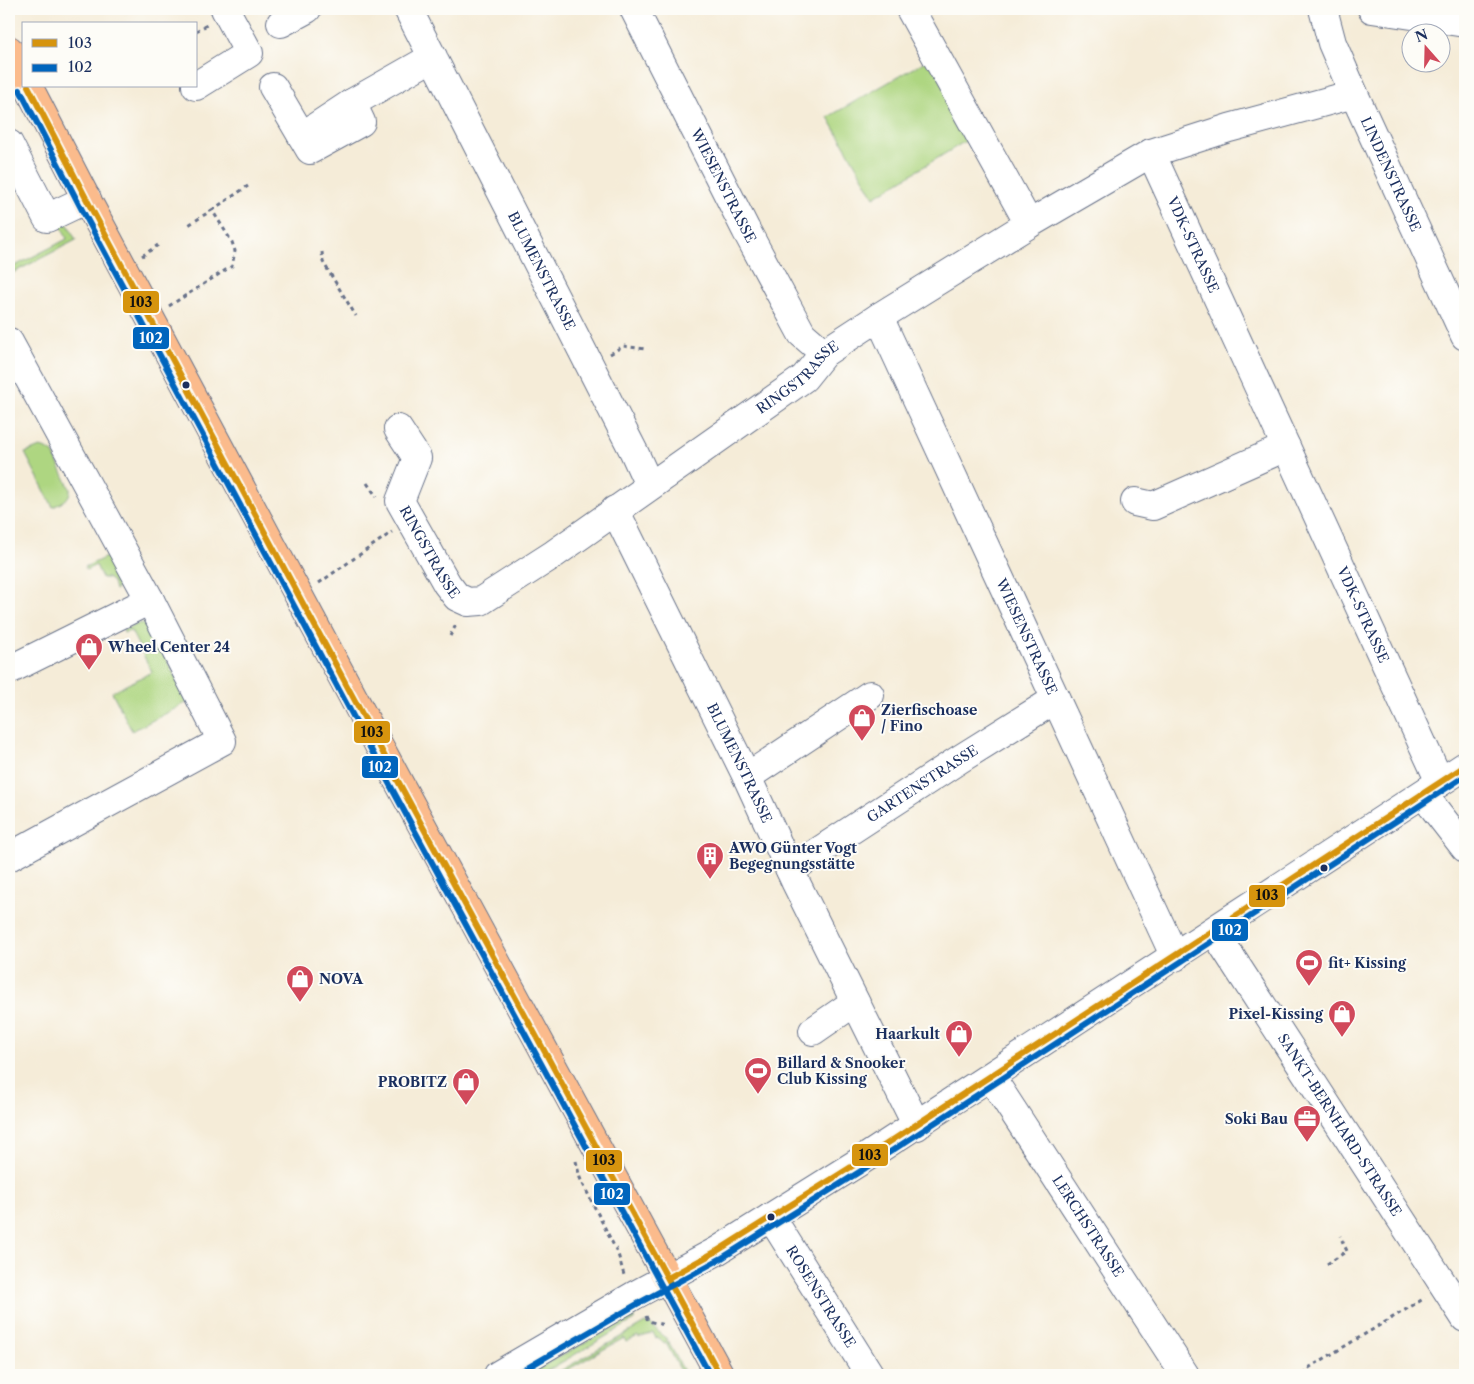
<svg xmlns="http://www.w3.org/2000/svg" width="1474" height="1384" font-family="'Libre Caslon Text',serif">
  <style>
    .green { fill: #aed681; stroke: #648270 }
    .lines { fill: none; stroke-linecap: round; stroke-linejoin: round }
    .minor-casing { stroke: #677189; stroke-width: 30 }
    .major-casing { stroke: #677189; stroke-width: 30 }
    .path { stroke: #677189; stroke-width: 3; stroke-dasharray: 4 4; stroke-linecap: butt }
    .minor { stroke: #fff; stroke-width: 28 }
    .major { stroke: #fbbb8c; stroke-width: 28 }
    .bus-1-casing { stroke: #fdfcf7; stroke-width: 10 }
    .bus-2-casing { stroke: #fdfcf7; stroke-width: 10 }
    .bus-1 { stroke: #d6940e; stroke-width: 6 }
    .bus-2 { stroke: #0065bd; stroke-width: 6 }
    .bus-dot { fill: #1b2f5e; stroke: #fdfcf7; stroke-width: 2 }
    .labels { text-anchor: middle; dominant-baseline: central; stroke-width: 4; stroke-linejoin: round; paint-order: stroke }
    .street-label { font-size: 14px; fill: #1b2f5e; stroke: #fdfcf7 }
    .poi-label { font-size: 14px; font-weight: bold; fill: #1b2f5e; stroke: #fdfcf7; text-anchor: start }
    .line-badge { stroke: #fdfcf7; stroke-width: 2 }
    .badge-label { font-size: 14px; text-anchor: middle; font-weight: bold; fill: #fff }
    .pale-badge-label { font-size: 14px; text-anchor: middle; font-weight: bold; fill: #111 }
  </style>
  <rect width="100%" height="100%" fill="#fdfcf7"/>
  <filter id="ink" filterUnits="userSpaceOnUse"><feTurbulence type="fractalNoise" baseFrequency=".02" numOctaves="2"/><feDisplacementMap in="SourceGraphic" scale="10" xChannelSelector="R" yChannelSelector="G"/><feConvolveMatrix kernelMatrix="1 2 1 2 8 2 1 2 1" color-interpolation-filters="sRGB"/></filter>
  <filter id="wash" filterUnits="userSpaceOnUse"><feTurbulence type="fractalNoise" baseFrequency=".0096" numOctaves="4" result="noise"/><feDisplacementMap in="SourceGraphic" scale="20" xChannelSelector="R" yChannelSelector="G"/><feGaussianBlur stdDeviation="1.12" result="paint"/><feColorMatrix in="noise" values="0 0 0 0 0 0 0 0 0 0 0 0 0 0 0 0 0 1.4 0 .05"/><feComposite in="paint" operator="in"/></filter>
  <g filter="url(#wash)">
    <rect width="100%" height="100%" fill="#f5ecd8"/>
    <g class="green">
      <path d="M 934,56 L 977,134 L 874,197 L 828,117 Z"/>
      <path d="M 65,219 L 76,240 L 9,275 L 9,269 L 67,239 L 59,222 Z"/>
      <path d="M 40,447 L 47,449 L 53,453 L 70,489 C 71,499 61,503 53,507 L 25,453 Z"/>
      <path d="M 110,557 L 114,558 L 125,579 L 121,586 L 115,590 L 113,582 L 108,578 L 102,578 L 96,565 L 86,570 L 85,567 L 104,558 Z"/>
      <path d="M 140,623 L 149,624 L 188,702 L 132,731 L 112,692 L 152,672 L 131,631 L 124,633 L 123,630 Z"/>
      <path d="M 635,1315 L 634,1320 L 540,1375 L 526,1375 Z"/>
      <path d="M 645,1323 C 654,1324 658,1334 666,1338 L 686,1375 L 683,1375 L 666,1343 L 664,1344 L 658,1337 L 656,1338 L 653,1333 L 639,1338 L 638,1336 L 626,1342 L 624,1338 L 558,1375 L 553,1375 Z"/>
    </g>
  </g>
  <g filter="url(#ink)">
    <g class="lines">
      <defs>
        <g id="minor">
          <path id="s1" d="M 408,9 L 634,452 L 649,485"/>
          <path id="s2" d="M 634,9 L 746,230 L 802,334 L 824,353"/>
          <path id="s3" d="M 1323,9 L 1332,43 L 1354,94 L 1465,336"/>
          <path d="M 1372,9 L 1465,23"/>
          <path d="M 281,23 L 307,9"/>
          <path d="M 196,86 L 249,53 L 225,9"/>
          <path d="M 273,87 L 310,150 L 361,122 L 352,103"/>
          <path d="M 302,136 L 352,103 L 433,57"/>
          <path d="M 9,144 L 47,218 L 87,199"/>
          <path id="s4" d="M 1151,153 L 1440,782"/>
          <path d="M 1029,224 L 1151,153 L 1229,128 L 1354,94"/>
          <path id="s5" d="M 879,317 L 1175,957"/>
          <path d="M 9,342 L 150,600 L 9,670"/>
          <path id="s6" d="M 398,429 L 417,458 L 400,501 L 447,584 L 457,597 L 468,602 L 481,601 L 554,554 L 804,378 L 824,353 L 879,317 L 1029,224 L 910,9"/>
          <path d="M 1135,502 L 1153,506 L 1286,447"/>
          <path id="s7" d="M 615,510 L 747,777 L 795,881 L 917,1126"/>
          <path d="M 747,777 L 870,695"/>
          <path d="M 1423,794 L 1465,848"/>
          <path d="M 9,857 L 222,741 L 150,600"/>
          <path id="s8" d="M 790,870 L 960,759 L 1056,699"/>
          <path id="s9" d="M 1214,931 L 1465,1318"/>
          <path d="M 813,1031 L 855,1002"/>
          <path id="s10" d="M 991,1077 L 1185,1375"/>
          <path id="s11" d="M 771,1217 L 870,1375"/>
          <path d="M 498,1375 L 635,1295 L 717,1251 L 859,1162 L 1465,766"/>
        </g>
        <g id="major">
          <path d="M 9,50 L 24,78"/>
          <path d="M 28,86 L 89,204 L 398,781 L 720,1375"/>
        </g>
      </defs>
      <use href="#minor" class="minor-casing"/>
      <use href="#major" class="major-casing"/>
      <g class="path">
        <path d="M 122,9 L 126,16"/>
        <path d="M 196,31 L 207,25"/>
        <path d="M 212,210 L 248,186"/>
        <path d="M 322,252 L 323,262 L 356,316"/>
        <path d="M 142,256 L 158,245"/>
        <path d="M 169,306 L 232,266 L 235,251 L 232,242 L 212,210 L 187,226"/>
        <path d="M 610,354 L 623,346 L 645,349"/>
        <path d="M 367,483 L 377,497"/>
        <path d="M 319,583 L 392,532"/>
        <path d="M 450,636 L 457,623"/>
        <path d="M 576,1161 L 580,1178 L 618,1254 L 624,1275"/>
        <path d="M 1327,1264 L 1347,1251 L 1340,1236"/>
        <path d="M 646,1316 L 648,1321 L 664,1325 L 665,1326"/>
        <path d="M 1305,1375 L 1307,1369 L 1425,1298"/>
        <path d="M 1463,1375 L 1465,1374"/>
      </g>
      <use href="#minor" class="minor"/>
      <use href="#major" class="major"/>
      <defs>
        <g id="bus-1">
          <path d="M 28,86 L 89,204 L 398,781 L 720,1375"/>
          <path d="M 668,1278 L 717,1251 L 859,1162 L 1465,766"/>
        </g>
        <g id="bus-2">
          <path d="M 20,90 L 81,208 L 390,785 L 710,1375"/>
          <path d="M 515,1375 L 639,1303 L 722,1258 L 864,1169 L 1465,776"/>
        </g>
      </defs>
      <use href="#bus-1" class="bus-1-casing"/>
      <use href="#bus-2" class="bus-2-casing"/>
      <use href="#bus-1" class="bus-1"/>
      <use href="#bus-2" class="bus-2"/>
    </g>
  </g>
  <defs>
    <symbol id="shop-pin" viewBox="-11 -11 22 30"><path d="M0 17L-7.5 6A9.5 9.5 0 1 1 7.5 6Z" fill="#d1495b" stroke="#fdfcf7"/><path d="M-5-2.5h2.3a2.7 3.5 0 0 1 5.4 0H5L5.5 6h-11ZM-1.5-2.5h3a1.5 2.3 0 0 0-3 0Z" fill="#fff"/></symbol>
    <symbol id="building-pin" viewBox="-11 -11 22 30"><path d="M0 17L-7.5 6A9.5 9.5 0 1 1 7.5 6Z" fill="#d1495b" stroke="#fdfcf7"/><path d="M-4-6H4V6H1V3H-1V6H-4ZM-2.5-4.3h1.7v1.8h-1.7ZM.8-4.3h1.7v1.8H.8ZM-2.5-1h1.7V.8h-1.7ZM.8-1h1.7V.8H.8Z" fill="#fff"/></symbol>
    <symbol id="stadium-pin" viewBox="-11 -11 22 30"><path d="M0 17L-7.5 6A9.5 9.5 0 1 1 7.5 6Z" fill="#d1495b" stroke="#fdfcf7"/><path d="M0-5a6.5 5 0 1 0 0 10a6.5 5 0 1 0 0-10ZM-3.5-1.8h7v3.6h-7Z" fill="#fff"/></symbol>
    <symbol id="office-pin" viewBox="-11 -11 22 30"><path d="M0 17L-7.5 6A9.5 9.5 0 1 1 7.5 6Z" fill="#d1495b" stroke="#fdfcf7"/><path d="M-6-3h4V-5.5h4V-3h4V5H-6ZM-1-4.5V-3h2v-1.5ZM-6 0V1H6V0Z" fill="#fff"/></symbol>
  </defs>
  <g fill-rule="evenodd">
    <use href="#shop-pin" x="73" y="631" width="32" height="43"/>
    <use href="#shop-pin" x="846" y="702" width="32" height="43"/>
    <use href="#building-pin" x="694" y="840" width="32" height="43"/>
    <use href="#stadium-pin" x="1293" y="947" width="32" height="43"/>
    <use href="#shop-pin" x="284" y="963" width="32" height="43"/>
    <use href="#shop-pin" x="1326" y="998" width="32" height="43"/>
    <use href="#shop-pin" x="943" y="1018" width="32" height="43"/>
    <use href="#stadium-pin" x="742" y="1055" width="32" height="43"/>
    <use href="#shop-pin" x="450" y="1066" width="32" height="43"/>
    <use href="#office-pin" x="1291" y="1103" width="32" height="43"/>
  </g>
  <g class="bus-dot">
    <circle cx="186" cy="385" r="4.5"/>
    <circle cx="1324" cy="868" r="4.5"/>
    <circle cx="771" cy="1217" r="4.5"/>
  </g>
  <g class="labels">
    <g class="street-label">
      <text stroke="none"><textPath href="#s3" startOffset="179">LINDENSTRASSE</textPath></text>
      <text stroke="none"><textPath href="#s2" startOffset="198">WIESENSTRASSE</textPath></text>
      <text stroke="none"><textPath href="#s4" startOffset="101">VDK-STRASSE</textPath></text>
      <text stroke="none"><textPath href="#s1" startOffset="294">BLUMENSTRASSE</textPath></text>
      <text stroke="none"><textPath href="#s6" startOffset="606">RINGSTRASSE</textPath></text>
      <text stroke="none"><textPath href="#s6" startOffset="140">RINGSTRASSE</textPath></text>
      <text stroke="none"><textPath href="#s4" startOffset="508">VDK-STRASSE</textPath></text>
      <text stroke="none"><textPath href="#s5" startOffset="352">WIESENSTRASSE</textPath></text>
      <text stroke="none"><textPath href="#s7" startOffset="282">BLUMENSTRASSE</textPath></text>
      <text stroke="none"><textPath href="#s8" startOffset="158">GARTENSTRASSE</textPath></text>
      <text stroke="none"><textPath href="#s9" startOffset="231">SANKT-BERNHARD-STRASSE</textPath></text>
      <text stroke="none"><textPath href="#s10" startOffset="178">LERCHSTRASSE</textPath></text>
      <text stroke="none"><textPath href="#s11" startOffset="94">ROSENSTRASSE</textPath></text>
    </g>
    <g class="poi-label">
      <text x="108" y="647">Wheel Center 24</text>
      <text x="881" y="710">Zierfischoase<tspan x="881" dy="16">/ Fino</tspan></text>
      <text x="729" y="848">AWO Günter Vogt<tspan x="729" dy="16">Begegnungsstätte</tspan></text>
      <text x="1328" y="963">fit+ Kissing</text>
      <text x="319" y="979">NOVA</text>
      <text x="1323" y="1014" text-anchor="end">Pixel-Kissing</text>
      <text x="940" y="1034" text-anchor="end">Haarkult</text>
      <text x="777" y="1063">Billard &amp; Snooker<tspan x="777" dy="16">Club Kissing</tspan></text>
      <text x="447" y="1082" text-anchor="end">PROBITZ</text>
      <text x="1288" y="1119" text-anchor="end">Soki Bau</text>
    </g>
  </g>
  <g class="line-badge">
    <rect x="122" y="290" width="38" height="24" rx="5" fill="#d6940e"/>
    <rect x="132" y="326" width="38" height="24" rx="5" fill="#0065bd"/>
    <rect x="353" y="720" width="38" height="24" rx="5" fill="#d6940e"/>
    <rect x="361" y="755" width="38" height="24" rx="5" fill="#0065bd"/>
    <rect x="1248" y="884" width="38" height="24" rx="5" fill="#d6940e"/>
    <rect x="1211" y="918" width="38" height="24" rx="5" fill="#0065bd"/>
    <rect x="851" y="1143" width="38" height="24" rx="5" fill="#d6940e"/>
    <rect x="585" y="1149" width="38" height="24" rx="5" fill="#d6940e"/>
    <rect x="593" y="1182" width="38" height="24" rx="5" fill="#0065bd"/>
  </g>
  <g class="badge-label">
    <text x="151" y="343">102</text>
    <text x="380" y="772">102</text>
    <text x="1230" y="935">102</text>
    <text x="612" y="1199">102</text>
  </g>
  <g class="pale-badge-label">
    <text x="141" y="307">103</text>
    <text x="372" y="737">103</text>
    <text x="1267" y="900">103</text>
    <text x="870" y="1160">103</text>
    <text x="604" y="1165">103</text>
  </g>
  <rect width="1474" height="1384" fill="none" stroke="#fdfcf7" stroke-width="30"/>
  <rect x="22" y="22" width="175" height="65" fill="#fdfcf7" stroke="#a3aaba"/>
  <rect x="32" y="39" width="25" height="8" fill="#d6940e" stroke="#a3aaba"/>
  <text x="68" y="48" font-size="15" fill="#1b2f5e">103</text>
  <rect x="32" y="64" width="25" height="8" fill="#0065bd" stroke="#a3aaba"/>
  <text x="68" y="72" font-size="15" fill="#1b2f5e">102</text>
  <g transform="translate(1426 48) rotate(340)"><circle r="24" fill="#fdfcf7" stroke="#a3aaba"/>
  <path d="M0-4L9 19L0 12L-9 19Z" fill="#d1495b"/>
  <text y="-8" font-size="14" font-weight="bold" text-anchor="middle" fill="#1b2f5e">N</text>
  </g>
</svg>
